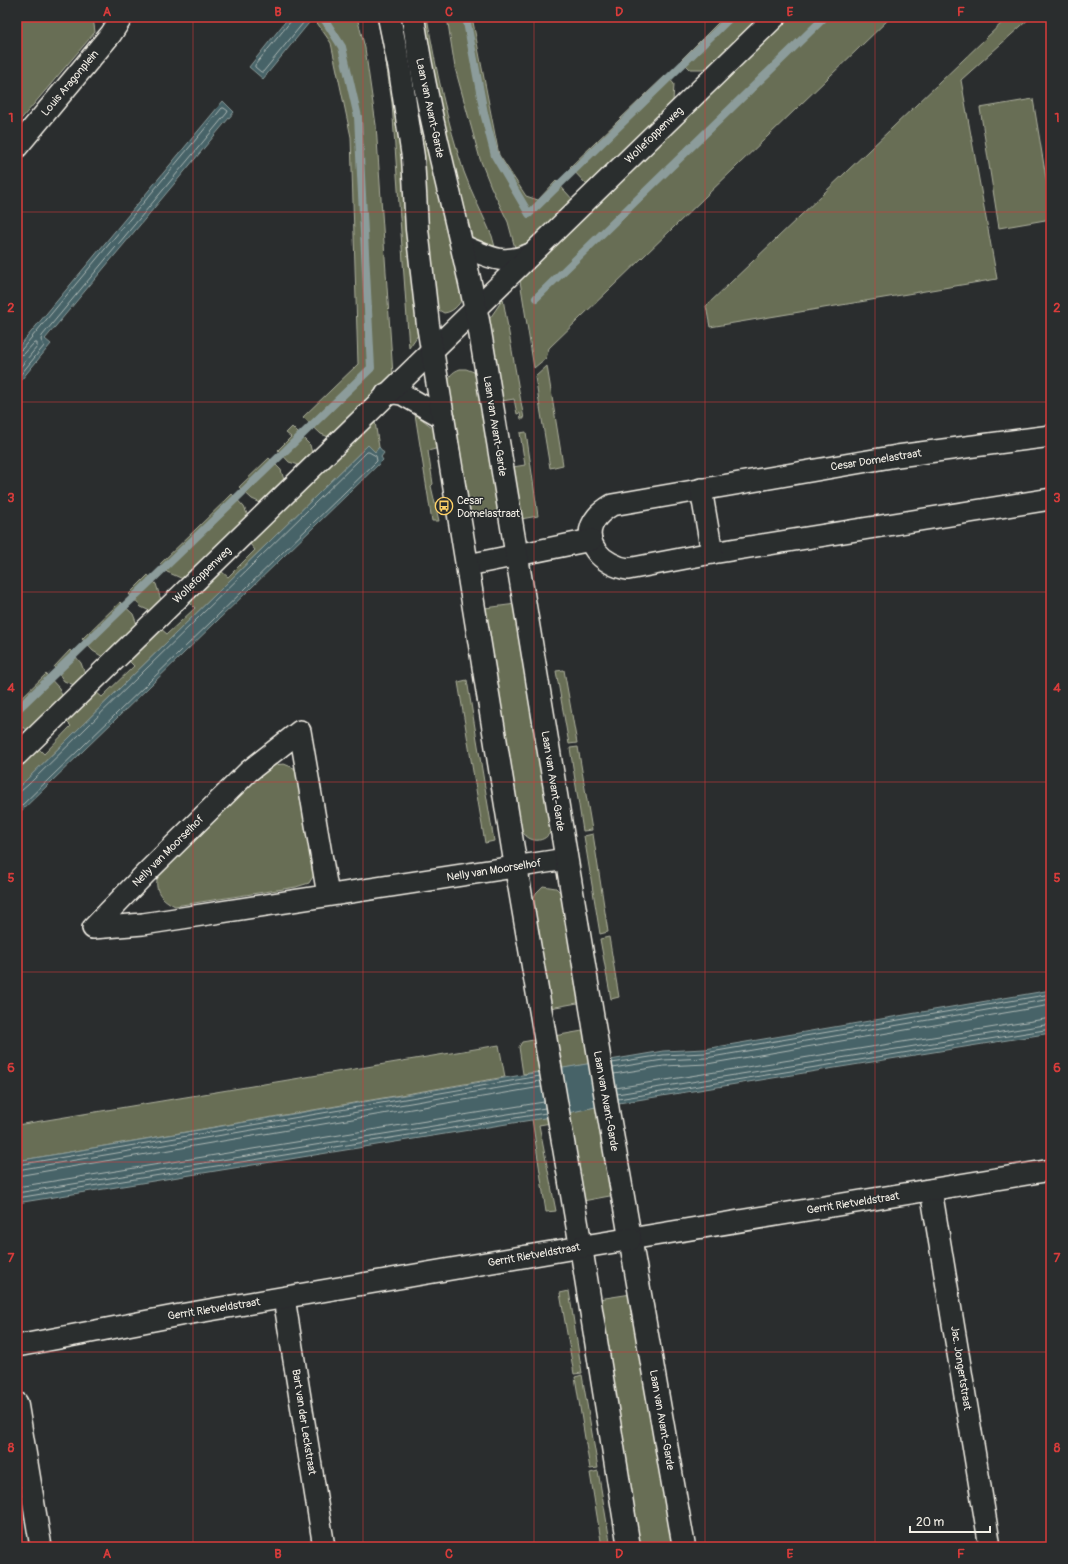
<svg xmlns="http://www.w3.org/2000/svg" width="1068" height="1564" font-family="Pangolin,sans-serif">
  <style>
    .green { fill: #676e54; stroke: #aeb09e }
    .water { fill: #466368; stroke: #8c9c9b }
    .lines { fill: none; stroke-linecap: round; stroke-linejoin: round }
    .shore { stroke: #aeb8b5; stroke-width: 1 }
    .stream { stroke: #8c9c9b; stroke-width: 8 }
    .minor-casing { stroke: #f4f1e8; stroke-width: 24 }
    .tertiary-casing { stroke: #f4f1e8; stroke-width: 25 }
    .minor { stroke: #2a2d2e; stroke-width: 21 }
    .tertiary { stroke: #2a2d2e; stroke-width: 22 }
    .grid { fill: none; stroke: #d93c3b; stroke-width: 1; stroke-opacity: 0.55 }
    .labels { text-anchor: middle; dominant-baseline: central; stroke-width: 3; stroke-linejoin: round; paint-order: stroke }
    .street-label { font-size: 11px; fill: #f4f1e8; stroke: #2a2d2e }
    .poi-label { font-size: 11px; fill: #f4f1e8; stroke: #2a2d2e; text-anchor: start }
    .neatline { fill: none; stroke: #d93c3b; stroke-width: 1.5 }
    .grid-label { font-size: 13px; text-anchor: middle; font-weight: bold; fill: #d93c3b }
  </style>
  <rect width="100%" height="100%" fill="#2a2d2e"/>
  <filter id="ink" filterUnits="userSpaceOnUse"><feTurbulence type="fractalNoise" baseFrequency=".025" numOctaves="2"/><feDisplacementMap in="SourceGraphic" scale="8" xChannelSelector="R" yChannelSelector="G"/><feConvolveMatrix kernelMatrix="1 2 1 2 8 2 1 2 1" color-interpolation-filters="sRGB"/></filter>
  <g filter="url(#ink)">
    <g class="green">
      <path d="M 17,17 L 93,17 L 95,32 L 17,124 Z"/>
      <path d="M 313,17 L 357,17 L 365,48 L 376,125 L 393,375 L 329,437 L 321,434 L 303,417 L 358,364 L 351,137 L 331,43 Z"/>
      <path d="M 377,17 L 383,17 L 401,119 L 421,335 L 418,335 L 409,348 L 392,103 L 385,56 Z"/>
      <path d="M 397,17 L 406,17 L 463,298 C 458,306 453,312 444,313 L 437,309 L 434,302 Z"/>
      <path d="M 421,17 L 427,17 C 436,70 447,121 464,172 C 472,194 483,215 492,236 L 495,247 L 470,236 L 449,165 Z"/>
      <path d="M 447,17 L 472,17 L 499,155 L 526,196 L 538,200 L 556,181 L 574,201 L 533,240 L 515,248 L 508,222 L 491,187 L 480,159 L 455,68 Z"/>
      <path d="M 724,17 L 760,17 L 707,69 L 690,69 L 681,60 Z"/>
      <path d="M 790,17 L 891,17 L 549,348 L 546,358 L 534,368 L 520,281 Z"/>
      <path d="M 1008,17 L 1031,17 L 961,80 L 997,279 L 710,327 L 706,306 Z"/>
      <path d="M 666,75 L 674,84 L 673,101 L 587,185 L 570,167 Z"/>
      <path d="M 1033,99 L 1051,208 L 1051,219 L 999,228 L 980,108 Z"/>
      <path d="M 503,299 L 524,419 L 521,419 L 520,413 L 517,414 L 514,399 L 502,401 L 488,321 Z"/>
      <path d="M 547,366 L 563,465 L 550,468 L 535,377 Z"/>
      <path d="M 460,369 L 466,369 L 474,372 L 477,381 L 500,512 L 471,517 L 448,385 C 448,376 452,372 460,369 Z"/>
      <path d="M 415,414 L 436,430 L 439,448 L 428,451 L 433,484 L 431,486 L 439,521 L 432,521 Z"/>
      <path d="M 375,422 L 379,447 L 375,452 L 368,445 L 17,789 L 17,769 L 38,748 L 44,754 L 71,726 L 66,721 L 96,692 L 102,697 L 134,666 L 129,661 L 161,629 L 167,634 L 195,608 L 189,602 L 221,571 L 228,577 L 255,550 L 249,543 Z"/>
      <path d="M 292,427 L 310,445 L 312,453 L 299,465 L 289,462 L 278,450 L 291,437 L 286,433 Z"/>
      <path d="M 526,432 L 538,516 L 521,519 L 513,467 L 525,465 L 520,433 Z"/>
      <path d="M 269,458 L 281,470 L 284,480 L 261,503 L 252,499 L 239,487 Z"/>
      <path d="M 232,494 L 244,507 L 248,516 L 183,579 L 167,572 L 160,564 Z"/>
      <path d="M 148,575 L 156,584 L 161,600 L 150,611 L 141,607 L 129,594 Z"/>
      <path d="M 120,602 L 133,614 L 137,624 L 103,657 L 93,651 L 82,639 Z"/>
      <path d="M 516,604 L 552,829 C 546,844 528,844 521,829 L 485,608 Z"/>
      <path d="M 70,650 L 81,663 L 85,674 L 74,685 L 64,681 L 54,667 Z"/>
      <path d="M 564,670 L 577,743 L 569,744 L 556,671 Z"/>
      <path d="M 46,674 L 59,688 L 62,696 L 28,730 L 17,725 L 17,702 Z"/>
      <path d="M 467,680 L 494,841 L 485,843 L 458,682 Z"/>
      <path d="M 578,747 L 592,830 L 583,831 L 570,748 Z"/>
      <path d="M 284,764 L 294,768 L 301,778 L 314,875 L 309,883 L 296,887 L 175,906 C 159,898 153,889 159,872 L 264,769 L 272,765 Z"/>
      <path d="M 593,834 L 608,932 L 600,934 L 584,836 Z"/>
      <path d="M 543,886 L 556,888 L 562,894 L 583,1002 L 550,1008 L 533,899 L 536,893 Z"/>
      <path d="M 609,937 L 619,997 L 611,999 L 600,939 Z"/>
      <path d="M 588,1030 L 594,1063 L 559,1069 L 554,1036 Z"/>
      <path d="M 539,1039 L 545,1071 L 523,1074 L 519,1047 L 522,1042 Z"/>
      <path d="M 499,1045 L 505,1077 L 17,1161 L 17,1125 Z"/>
      <path d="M 600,1106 L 615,1195 L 583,1201 L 569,1112 Z"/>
      <path d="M 550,1117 L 551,1123 L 539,1125 L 556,1211 L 546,1212 L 532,1119 Z"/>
      <path d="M 569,1291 L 582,1373 L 574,1374 L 560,1293 Z"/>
      <path d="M 631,1294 L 673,1547 L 640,1547 L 599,1299 Z"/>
      <path d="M 582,1375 L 598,1468 L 590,1469 L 575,1377 Z"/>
      <path d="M 598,1471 L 611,1547 L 602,1547 L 590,1473 Z"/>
    </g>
    <g class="water">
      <path d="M 289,17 L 313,18 L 263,79 L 249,67 Z"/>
      <path d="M 223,101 L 234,112 L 45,339 L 51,344 L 17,385 L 17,349 Z"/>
      <path d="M 368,445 L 375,452 L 379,447 L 384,453 L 381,457 L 383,460 L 17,815 L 17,789 Z"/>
      <path d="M 1051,990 L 1051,1033 L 600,1106 L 550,1117 L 17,1203 L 17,1161 L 663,1051 L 705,1049 Z"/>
    </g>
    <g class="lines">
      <g class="shore">
        <path d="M 292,17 L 291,21 L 255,65 L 255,67 L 261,72 L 263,72 L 308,17"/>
        <path d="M 17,351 L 22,349 L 222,108 L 224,108 L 228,111 L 227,113 L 42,336 L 41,340 L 44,346 L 17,379"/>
        <path d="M 17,356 L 24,354 L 34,343 L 37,343 L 37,347 L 17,371"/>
        <path d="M 17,792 L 21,791 L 29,784 L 367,452 L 369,452 L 376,456 L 377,461 L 17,810"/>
        <path d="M 612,1063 L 663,1055 L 705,1053 L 1051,994"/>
        <path d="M 613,1068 L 663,1060 L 706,1058 L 1051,999"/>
        <path d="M 614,1074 L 664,1066 L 707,1064 L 1051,1005"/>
        <path d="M 616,1088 L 1051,1018"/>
        <path d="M 617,1094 L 1051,1024"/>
        <path d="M 618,1099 L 1051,1029"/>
        <path d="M 17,1165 L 540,1076"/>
        <path d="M 17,1170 L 540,1081"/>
        <path d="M 17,1176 L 541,1087"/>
        <path d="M 17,1187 L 544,1102"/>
        <path d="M 17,1193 L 545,1108"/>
        <path d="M 17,1198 L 546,1113"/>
      </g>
      <g class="stream">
        <path d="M 466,17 L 484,113 L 495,156 L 529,214 L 731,17"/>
        <path d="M 536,298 L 825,17"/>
        <path d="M 17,710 L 371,368 L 358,117 L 342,47 L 323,17"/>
      </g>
      <defs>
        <g id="minor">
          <path d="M 17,147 L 111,34 L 122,17"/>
          <path d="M 463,246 C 490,257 501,266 531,254"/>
          <path d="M 386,394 L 395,393 L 402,394 L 444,418"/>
          <path d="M 1051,436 L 897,456 L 612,505 C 607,508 601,512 597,517 C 577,541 604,566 628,569 L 712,553 L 1051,499"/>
          <path d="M 701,489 L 712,553"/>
          <path d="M 468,565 L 591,540"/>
          <path d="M 17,755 L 775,17"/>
          <path d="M 328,895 L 300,731 L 249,771 L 146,873 L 93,928 L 143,924 L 566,859"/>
          <path d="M 931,1190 L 990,1547"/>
          <path d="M 630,1239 L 1051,1170"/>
          <path d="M 284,1298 L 324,1547"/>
          <path d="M 17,1346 L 180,1315 L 581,1247"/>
          <path d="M 17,1403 L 41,1547"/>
        </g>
        <g id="tertiary">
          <path d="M 389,17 L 400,70 L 413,157 L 417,229 L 428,325 L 516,867 L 581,1247 L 629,1547"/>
          <path d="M 413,17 C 428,121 459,222 479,326 L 608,1111 L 684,1547"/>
          <path d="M 581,1247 L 630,1239"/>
        </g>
      </defs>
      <use href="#minor" class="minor-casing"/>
      <use href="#tertiary" class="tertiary-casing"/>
      <use href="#minor" class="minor"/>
      <use href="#tertiary" class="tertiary"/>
    </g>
  </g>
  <path class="grid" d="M 193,17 L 193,1547M 363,17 L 363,1547M 534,17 L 534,1547M 705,17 L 705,1547M 875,17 L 875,1547M 17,212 L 1051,212M 17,402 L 1051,402M 17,592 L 1051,592M 17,782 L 1051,782M 17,972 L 1051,972M 17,1162 L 1051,1162M 17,1352 L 1051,1352"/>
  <defs>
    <symbol id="bus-ring" viewBox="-11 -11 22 22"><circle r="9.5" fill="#2a2d2e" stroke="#ffd166" stroke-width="1.5"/><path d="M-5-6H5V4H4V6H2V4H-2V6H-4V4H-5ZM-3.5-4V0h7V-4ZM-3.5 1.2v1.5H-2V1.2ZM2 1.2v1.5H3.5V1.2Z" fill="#ffd166"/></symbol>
  </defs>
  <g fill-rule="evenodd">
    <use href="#bus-ring" x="434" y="496" width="20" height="20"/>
  </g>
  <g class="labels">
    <g class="street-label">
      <text transform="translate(70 83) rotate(-50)">Louis Aragonplein</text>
      <text transform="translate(430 108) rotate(78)">Laan van Avant-Garde</text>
      <text transform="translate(654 135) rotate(-44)">Wollefoppenweg</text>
      <text transform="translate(495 426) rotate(81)">Laan van Avant-Garde</text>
      <text transform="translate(876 460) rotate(-9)">Cesar Domelastraat</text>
      <text transform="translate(202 575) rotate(-44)">Wollefoppenweg</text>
      <text transform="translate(553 781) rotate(81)">Laan van Avant-Garde</text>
      <text transform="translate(168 851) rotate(-45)">Nelly van Moorselhof</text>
      <text transform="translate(494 870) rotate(-9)">Nelly van Moorselhof</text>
      <text transform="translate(606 1101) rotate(80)">Laan van Avant-Garde</text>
      <text transform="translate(853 1203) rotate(-9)">Gerrit Rietveldstraat</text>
      <text transform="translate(534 1255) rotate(-10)">Gerrit Rietveldstraat</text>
      <text transform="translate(214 1309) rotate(-9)">Gerrit Rietveldstraat</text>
      <text transform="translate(961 1368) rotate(81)">Jac. Jongertstraat</text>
      <text transform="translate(662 1420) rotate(80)">Laan van Avant-Garde</text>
      <text transform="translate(304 1422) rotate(81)">Bart van der Leckstraat</text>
    </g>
    <g class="poi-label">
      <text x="457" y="500">Cesar<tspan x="457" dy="13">Domelastraat</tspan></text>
    </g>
  </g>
  <rect width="1068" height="1564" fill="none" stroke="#2a2d2e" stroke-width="44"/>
  <path d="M910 1526v6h80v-6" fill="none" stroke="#f4f1e8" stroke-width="2"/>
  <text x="916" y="1526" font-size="12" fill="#f4f1e8" stroke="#2a2d2e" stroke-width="3" paint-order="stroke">20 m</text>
  <rect x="22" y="22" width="1024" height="1520" class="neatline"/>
  <g class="grid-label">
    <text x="107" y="16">A</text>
    <text x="278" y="16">B</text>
    <text x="449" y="16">C</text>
    <text x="619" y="16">D</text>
    <text x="790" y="16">E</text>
    <text x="961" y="16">F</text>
    <text x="11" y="122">1</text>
    <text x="1057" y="122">1</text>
    <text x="11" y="312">2</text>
    <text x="1057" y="312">2</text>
    <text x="11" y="502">3</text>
    <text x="1057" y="502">3</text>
    <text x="11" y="692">4</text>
    <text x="1057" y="692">4</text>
    <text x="11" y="882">5</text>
    <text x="1057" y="882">5</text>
    <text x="11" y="1072">6</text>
    <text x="1057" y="1072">6</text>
    <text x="11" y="1262">7</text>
    <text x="1057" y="1262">7</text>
    <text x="11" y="1452">8</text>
    <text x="1057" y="1452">8</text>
    <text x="107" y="1558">A</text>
    <text x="278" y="1558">B</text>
    <text x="449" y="1558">C</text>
    <text x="619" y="1558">D</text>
    <text x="790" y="1558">E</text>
    <text x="961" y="1558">F</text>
  </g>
</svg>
